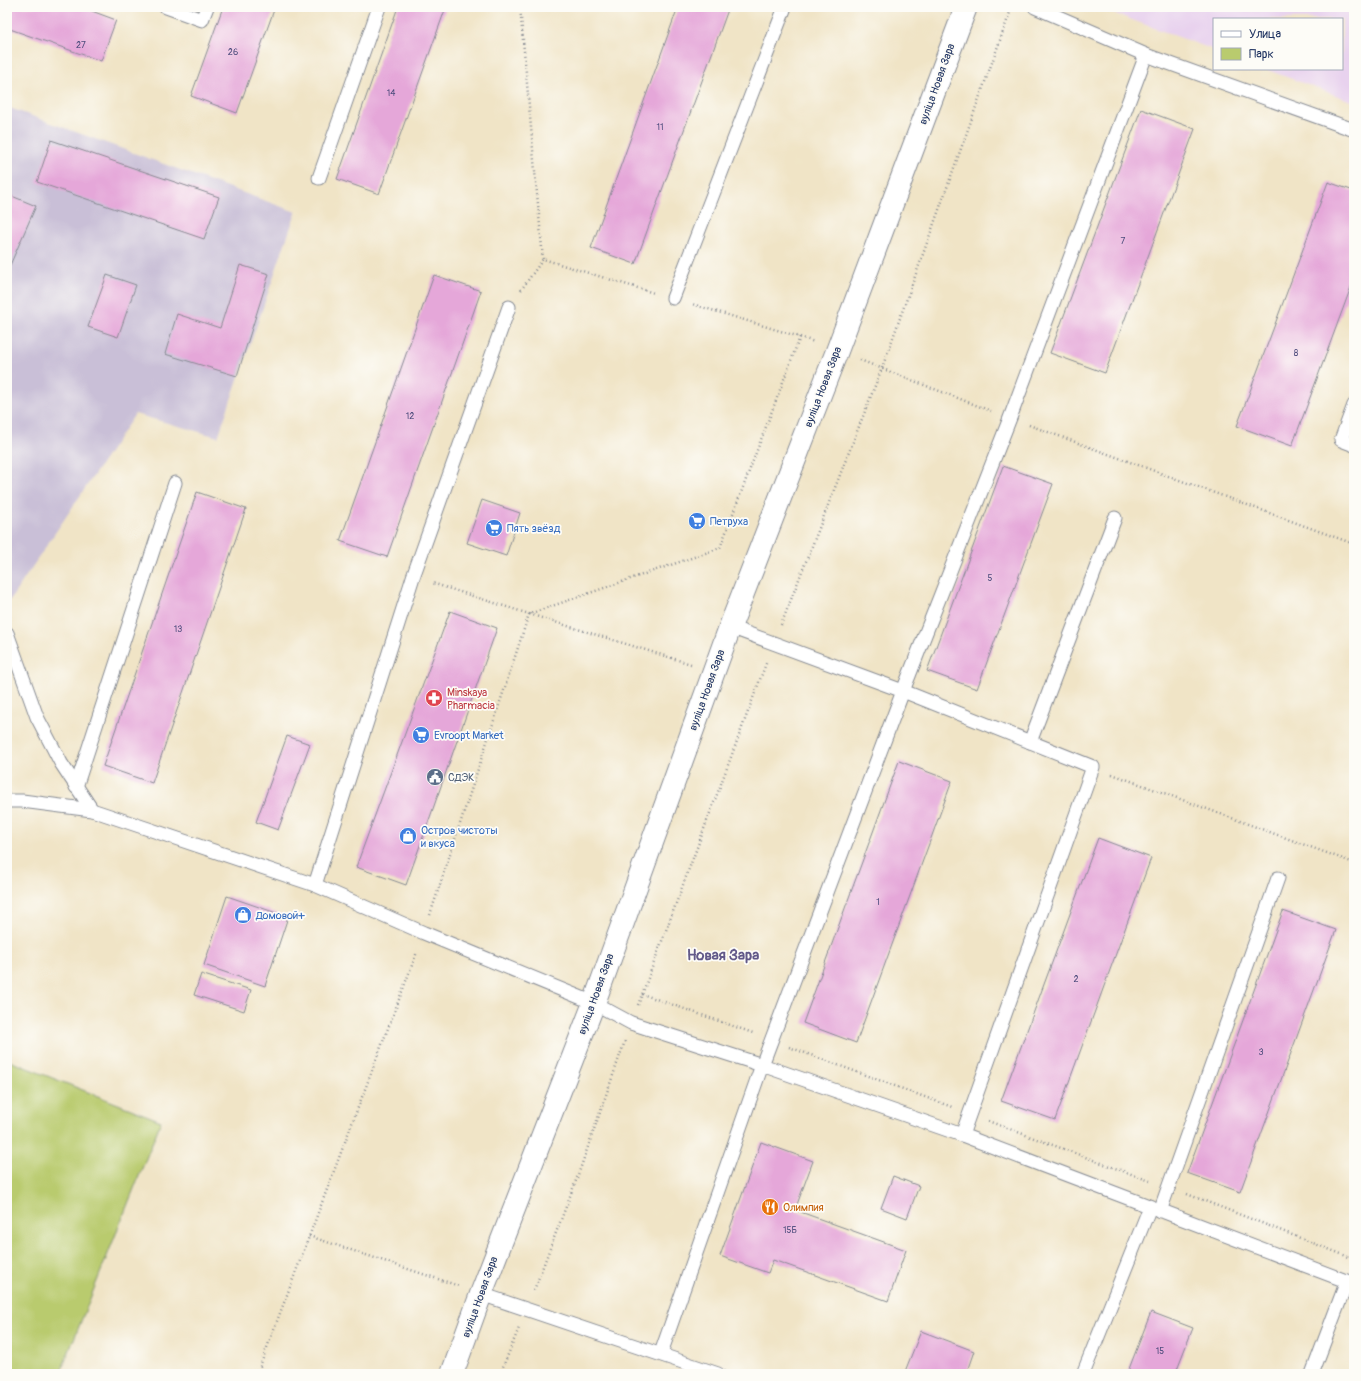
<svg xmlns="http://www.w3.org/2000/svg" width="1361" height="1381" font-family="Pangolin,sans-serif">
  <style>
    .built { fill: #e8d2ee }
    .industrial { fill: #c9bfd7 }
    .green { fill: #b9cb6e; stroke: #6a7d66 }
    .building { fill: #e5a7d9 }
    .lines { fill: none; stroke-linecap: round; stroke-linejoin: round }
    .service-casing { stroke: #868a92; stroke-width: 15 }
    .minor-casing { stroke: #868a92; stroke-width: 24 }
    .path { stroke: #868a92; stroke-width: 2.5; stroke-dasharray: 1 3; stroke-linecap: butt }
    .service { stroke: #fff; stroke-width: 13 }
    .minor { stroke: #fff; stroke-width: 22 }
    .labels { text-anchor: middle; dominant-baseline: central; stroke-width: 3.5; stroke-linejoin: round; paint-order: stroke }
    .number-label { font-size: 9px; fill: #4e4d7d }
    .street-label { font-size: 11px; fill: #1b2f5e; stroke: #fdfcf7 }
    .shop-label { font-size: 11px; fill: #366cbe; stroke: #fdfcf7; text-anchor: start }
    .health-label { font-size: 11px; fill: #be3a42; stroke: #fdfcf7; text-anchor: start }
    .service-label { font-size: 11px; fill: #4e5e75; stroke: #fdfcf7; text-anchor: start }
    .food-label { font-size: 11px; fill: #c56008; stroke: #fdfcf7; text-anchor: start }
    .district-label { font-size: 15px; font-weight: bold; fill: #625989; stroke: #fdfcf7 }
  </style>
  <rect width="100%" height="100%" fill="#fdfcf7"/>
  <filter id="ink" filterUnits="userSpaceOnUse"><feTurbulence type="fractalNoise" baseFrequency=".025" numOctaves="2"/><feDisplacementMap in="SourceGraphic" scale="8" xChannelSelector="R" yChannelSelector="G"/><feConvolveMatrix kernelMatrix="1 2 1 2 8 2 1 2 1" color-interpolation-filters="sRGB"/></filter>
  <filter id="wash" filterUnits="userSpaceOnUse"><feTurbulence type="fractalNoise" baseFrequency=".012" numOctaves="4" result="noise"/><feDisplacementMap in="SourceGraphic" scale="16" xChannelSelector="R" yChannelSelector="G"/><feGaussianBlur stdDeviation="0.9" result="paint"/><feColorMatrix in="noise" values="0 0 0 0 0 0 0 0 0 0 0 0 0 0 0 0 0 1.4 0 .05"/><feComposite in="paint" operator="in"/></filter>
  <g filter="url(#wash)">
    <rect width="100%" height="100%" fill="#f0e4c6"/>
    <path class="built" d="M 1097,7 L 1354,7 L 1354,102 L 1265,69 L 1342,69 L 1342,19 L 1214,19 L 1214,50 Z"/>
    <path class="industrial" d="M 7,107 L 296,212 L 218,437 L 135,414 L 10,600 L 7,601 Z"/>
    <path class="green" d="M 7,1060 L 161,1121 L 60,1374 L 7,1374 Z"/>
    <g id="blocks">
      <g class="building">
        <path d="M 7,7 L 81,7 L 116,20 L 101,61 L 7,28 Z"/>
        <path d="M 223,7 L 275,7 L 237,113 L 191,96 Z"/>
        <path d="M 398,7 L 446,7 L 379,194 L 337,179 Z"/>
        <path d="M 678,7 L 729,7 L 635,264 L 591,248 Z"/>
        <path d="M 1141,109 L 1195,129 L 1105,373 L 1050,353 Z"/>
        <path d="M 51,140 L 219,197 L 204,239 L 37,182 Z"/>
        <path d="M 1328,182 L 1354,191 L 1354,279 L 1292,446 L 1237,426 Z"/>
        <path d="M 7,194 L 36,206 L 7,272 Z"/>
        <path d="M 240,265 L 269,274 L 237,376 L 165,354 L 177,314 L 220,328 Z"/>
        <path d="M 107,275 L 136,285 L 118,337 L 88,327 Z"/>
        <path d="M 434,275 L 481,291 L 387,557 L 340,541 Z"/>
        <path d="M 1003,466 L 1053,484 L 977,689 L 927,671 Z"/>
        <path d="M 197,492 L 246,509 L 152,783 L 103,766 Z"/>
        <path d="M 482,500 L 520,513 L 506,556 L 467,543 Z"/>
        <path d="M 450,611 L 497,628 L 406,885 L 356,867 Z"/>
        <path d="M 287,736 L 310,744 L 278,830 L 256,822 Z"/>
        <path d="M 899,761 L 952,781 L 856,1043 L 803,1023 Z"/>
        <path d="M 1098,838 L 1151,858 L 1055,1120 L 1001,1101 Z"/>
        <path d="M 227,896 L 288,917 L 265,986 L 204,965 Z"/>
        <path d="M 1283,911 L 1336,930 L 1240,1192 L 1187,1173 Z"/>
        <path d="M 201,974 L 251,990 L 244,1011 L 194,995 Z"/>
        <path d="M 761,1142 L 813,1161 L 795,1210 L 906,1250 L 888,1301 L 773,1260 L 768,1273 L 720,1256 Z"/>
        <path d="M 893,1176 L 919,1186 L 907,1218 L 881,1208 Z"/>
        <path d="M 1151,1312 L 1193,1328 L 1175,1374 L 1127,1374 Z"/>
        <path d="M 921,1331 L 974,1351 L 966,1374 L 904,1374 Z"/>
      </g>
    </g>
  </g>
  <g filter="url(#ink)">
    <use href="#blocks" fill-opacity="0" stroke="#868a92" stroke-width="1"/>
    <g class="lines">
      <defs>
        <g id="service">
          <path d="M 166,7 L 202,20 L 207,7"/>
          <path d="M 1035,7 L 1146,55 L 1354,130"/>
          <path d="M 319,178 L 379,7"/>
          <path d="M 673,298 L 785,7"/>
          <path d="M 1354,405 L 1341,440 L 1354,445"/>
          <path d="M 730,627 L 903,691 L 1093,767 L 962,1135"/>
          <path d="M 7,633 L 37,717 L 61,763 L 92,810 L 315,885 L 424,933 L 594,1003 L 631,1023 L 762,1065 L 962,1135 L 1354,1284"/>
          <path d="M 1030,742 L 1115,518"/>
          <path d="M 76,787 L 175,483"/>
          <path d="M 7,801 L 22,801 L 92,810"/>
          <path d="M 315,885 L 413,577 L 509,307"/>
          <path d="M 1160,1211 L 1278,878"/>
          <path d="M 481,1294 L 718,1374"/>
          <path d="M 661,1353 L 762,1065 L 903,691 L 1010,418 L 1146,55"/>
          <path d="M 1083,1374 L 1150,1207"/>
          <path d="M 1312,1374 L 1347,1281"/>
        </g>
        <path id="minor" d="M 452,1374 L 481,1294 L 594,1003 L 730,627 L 837,351 L 966,7"/>
      </defs>
      <use href="#service" class="service-casing"/>
      <use href="#minor" class="minor-casing"/>
      <g class="path">
        <path d="M 520,7 L 543,259"/>
        <path d="M 521,290 L 543,259 L 654,293"/>
        <path d="M 800,337 L 814,342"/>
        <path d="M 860,360 L 991,411"/>
        <path d="M 1029,425 L 1354,544"/>
        <path d="M 781,625 L 882,368 L 1012,7"/>
        <path d="M 691,664 L 529,614 L 720,548 L 800,337 L 692,304"/>
        <path d="M 1112,774 L 1354,863"/>
        <path d="M 430,915 L 529,614 L 432,583"/>
        <path d="M 642,994 L 753,1033"/>
        <path d="M 638,1005 L 767,661"/>
        <path d="M 789,1047 L 952,1107"/>
        <path d="M 988,1121 L 1150,1181"/>
        <path d="M 1187,1194 L 1354,1259"/>
        <path d="M 309,1236 L 459,1286"/>
        <path d="M 534,1290 L 577,1178 L 625,1041"/>
        <path d="M 257,1374 L 417,952"/>
        <path d="M 500,1374 L 519,1328"/>
      </g>
      <use href="#service" class="service"/>
      <use href="#minor" class="minor"/>
    </g>
  </g>
  <defs>
    <symbol id="supermarket-disc" viewBox="-11 -11 22 22"><circle r="9.5" fill="#3f7fe0" stroke="#fdfcf7"/><path d="M-6-5.5h2.5l.6 2H6L4.5 2H-2.5L-4.4-4H-6ZM-1.5 3.2a1.3 1.3 0 1 0 .1 0ZM3 3.2a1.3 1.3 0 1 0 .1 0Z" fill="#fff"/></symbol>
    <symbol id="pharmacy-disc" viewBox="-11 -11 22 22"><circle r="9.5" fill="#e0444e" stroke="#fdfcf7"/><path d="M-2-6h4v4h4v4h-4v4h-4v-4h-4v-4h4Z" fill="#fff"/></symbol>
    <symbol id="civic-disc" viewBox="-11 -11 22 22"><circle r="9.5" fill="#5c6f8a" stroke="#fdfcf7"/><path d="M-.6-6.5H3V-4.5H.6V-3L4-1V1h2V6H-6V1h2V-1L-.6-3ZM-1.2 2.5V6h2.4V2.5Z" fill="#fff"/></symbol>
    <symbol id="shop-disc" viewBox="-11 -11 22 22"><circle r="9.5" fill="#3f7fe0" stroke="#fdfcf7"/><path d="M-5-2.5h2.3a2.7 3.5 0 0 1 5.4 0H5L5.5 6h-11ZM-1.5-2.5h3a1.5 2.3 0 0 0-3 0Z" fill="#fff"/></symbol>
    <symbol id="restaurant-disc" viewBox="-11 -11 22 22"><circle r="9.5" fill="#e8710a" stroke="#fdfcf7"/><path d="M-5-6h1v4h1v-4h1v4h1v-4h1v5L-1.5 .5V6h-2V.5L-5-1ZM5-6V6H3V1.5H1.5Q1.5-4 5-6Z" fill="#fff"/></symbol>
  </defs>
  <g fill-rule="evenodd">
    <use href="#supermarket-disc" x="687" y="511" width="20" height="20"/>
    <use href="#supermarket-disc" x="484" y="518" width="20" height="20"/>
    <use href="#pharmacy-disc" x="424" y="688" width="20" height="20"/>
    <use href="#supermarket-disc" x="411" y="725" width="20" height="20"/>
    <use href="#civic-disc" x="425" y="767" width="20" height="20"/>
    <use href="#shop-disc" x="398" y="826" width="20" height="20"/>
    <use href="#shop-disc" x="233" y="905" width="20" height="20"/>
    <use href="#restaurant-disc" x="760" y="1197" width="20" height="20"/>
  </g>
  <g class="labels">
    <g class="number-label">
      <text x="81" y="45">27</text>
      <text x="233" y="52">26</text>
      <text x="391" y="93">14</text>
      <text x="660" y="127">11</text>
      <text x="1123" y="241">7</text>
      <text x="1296" y="353">8</text>
      <text x="410" y="416">12</text>
      <text x="990" y="578">5</text>
      <text x="178" y="629">13</text>
      <text x="878" y="902">1</text>
      <text x="1076" y="979">2</text>
      <text x="1261" y="1052">3</text>
      <text x="790" y="1230">15Б</text>
      <text x="1160" y="1351">15</text>
    </g>
    <g class="street-label">
      <text transform="translate(937 84) rotate(-70)">вуліца Новая Зара</text>
      <text transform="translate(823 387) rotate(-69)">вуліца Новая Зара</text>
      <text transform="translate(707 690) rotate(-70)">вуліца Новая Зара</text>
      <text transform="translate(596 994) rotate(-70)">вуліца Новая Зара</text>
      <text transform="translate(480 1297) rotate(-70)">вуліца Новая Зара</text>
    </g>
    <g class="shop-label">
      <text x="710" y="521">Петруха</text>
      <text x="507" y="528">Пять звёзд</text>
      <text x="434" y="735">Evroopt Market</text>
      <text x="421" y="830">Остров чистоты<tspan x="421" dy="13">и вкуса</tspan></text>
      <text x="256" y="915">Домовой+</text>
    </g>
    <g class="health-label">
      <text x="447" y="692">Minskaya<tspan x="447" dy="13">Pharmacia</tspan></text>
    </g>
    <g class="service-label">
      <text x="448" y="777">СДЭК</text>
    </g>
    <g class="food-label">
      <text x="783" y="1207">Олимпия</text>
    </g>
    <g class="district-label">
      <text x="723" y="955">Новая Зара</text>
    </g>
  </g>
  <rect width="1361" height="1381" fill="none" stroke="#fdfcf7" stroke-width="24"/>
  <rect x="1213" y="18" width="130" height="52" fill="#fdfcf7" stroke="#a3aaba"/>
  <rect x="1221" y="31" width="20" height="6" fill="#ffffff" stroke="#a3aaba"/>
  <text x="1249" y="38" font-size="12" fill="#1b2f5e">Улица</text>
  <rect x="1221" y="48" width="20" height="12" fill="#b9cb6e" stroke="#a3aaba"/>
  <text x="1249" y="58" font-size="12" fill="#1b2f5e">Парк</text>
</svg>
